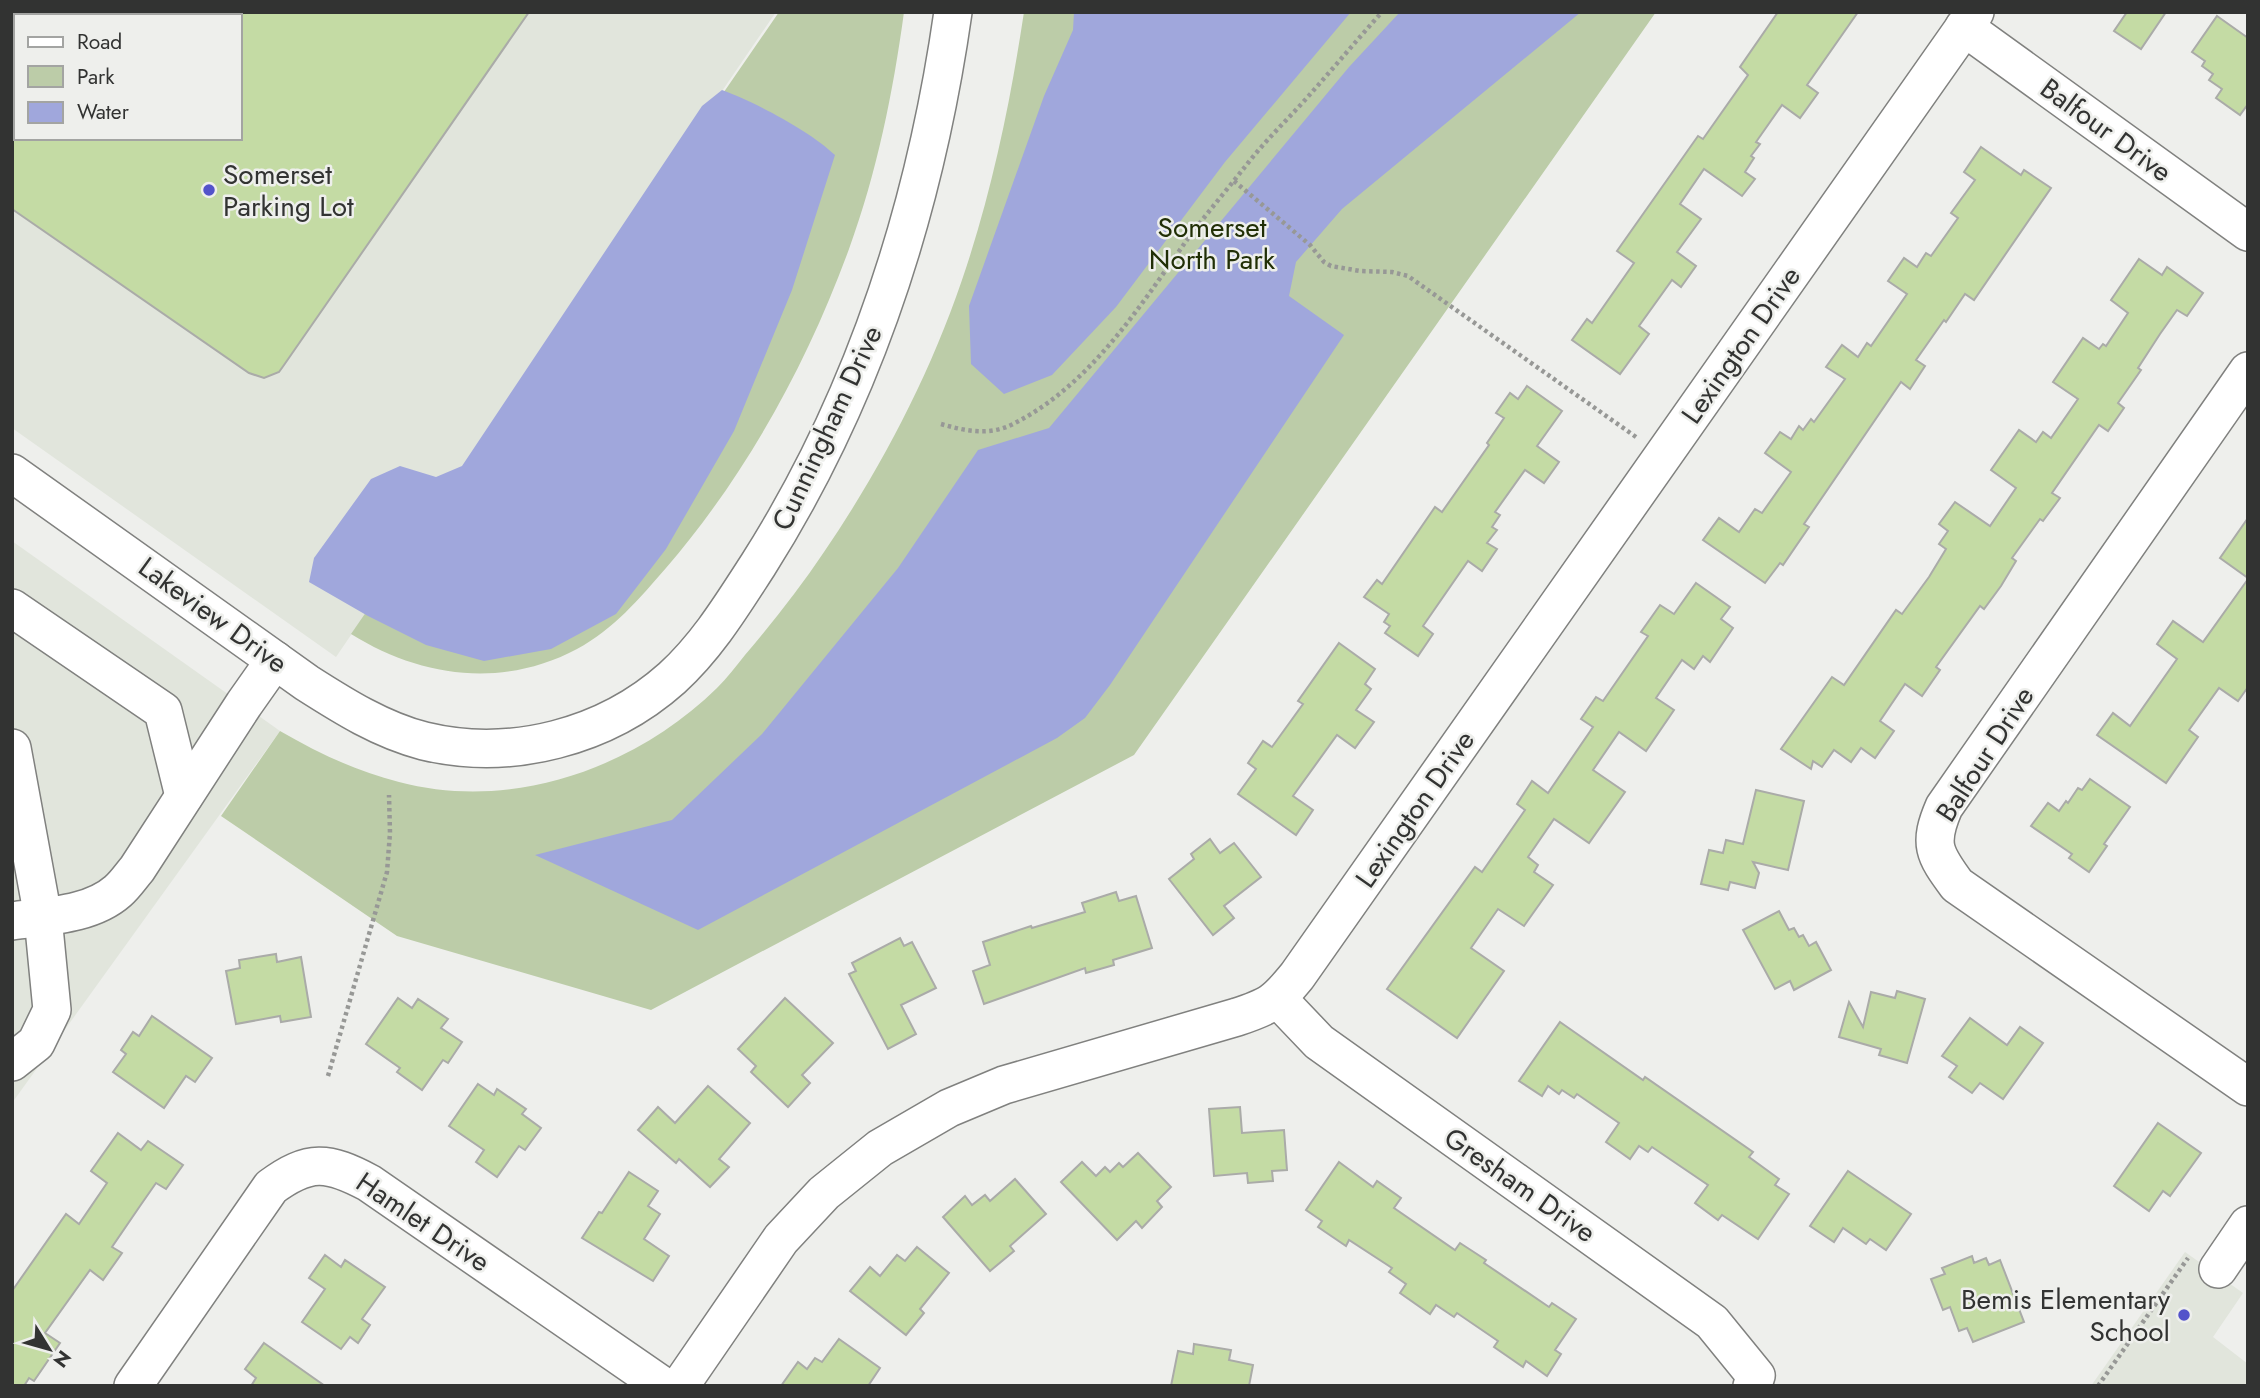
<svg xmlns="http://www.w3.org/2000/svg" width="2260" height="1398" font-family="Jost,sans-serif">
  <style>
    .built { fill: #e1e5dc; fill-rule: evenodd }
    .green { fill: #bccca8 }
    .water { fill: #a0a7dc }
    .building { fill: #c4dba4; stroke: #aaaba8; stroke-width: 2 }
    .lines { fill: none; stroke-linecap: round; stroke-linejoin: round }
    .minor-casing { stroke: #80817f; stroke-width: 40 }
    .path { stroke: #979896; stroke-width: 4.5; stroke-dasharray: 3.5 3.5; stroke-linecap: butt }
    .minor { stroke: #fff; stroke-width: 37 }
    .poi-dot { fill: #5353ca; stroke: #eeefec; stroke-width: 2.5 }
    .labels { text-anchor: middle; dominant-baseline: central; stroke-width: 5; stroke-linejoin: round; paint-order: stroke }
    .street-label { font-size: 28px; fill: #323332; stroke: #eeefec }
    .poi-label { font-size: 28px; fill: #323332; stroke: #eeefec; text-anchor: start }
    .park-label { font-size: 28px; fill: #212f06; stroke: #eeefec }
  </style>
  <rect width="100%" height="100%" fill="#eeefec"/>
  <g class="built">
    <path d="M 12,12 L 776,12 L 336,657 L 12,428 ZM 16,16 L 240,16 L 240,138 L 16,138 Z"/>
    <path d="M 12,541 L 280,731 L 12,1103 Z"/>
    <path d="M 2185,1252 L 2243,1293 L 2213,1337 L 2248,1364 L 2248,1386 L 2091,1386 Z"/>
  </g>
  <g class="green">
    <path d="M 779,12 L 904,12 C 893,93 877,172 849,249 C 807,364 746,475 666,568 C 639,599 614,629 577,649 C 502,689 420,677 351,634 Z"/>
    <path d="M 1024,12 L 1656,12 L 1134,755 L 651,1010 L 397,936 L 221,816 L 280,731 C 318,753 356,771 399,782 C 513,812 635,768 717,688 C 727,678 736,666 745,655 C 773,622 800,588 824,552 C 884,464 934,367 967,265 C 994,182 1011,98 1024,12 Z"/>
  </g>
  <g class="water">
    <path d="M 1074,12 L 1351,12 L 1225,162 L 1116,307 L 1052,375 L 1004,394 L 971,364 L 969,306 L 1044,96 L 1073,30 Z"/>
    <path d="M 1400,12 L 1581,12 L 1342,209 L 1296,262 L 1289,296 L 1344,335 L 1110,685 L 1085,718 L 1057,738 L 698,930 L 535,855 L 672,820 L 762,734 L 898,568 L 978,450 L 1049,428 L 1349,67 Z"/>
    <path d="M 722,90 C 755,102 810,131 835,155 L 792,290 L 734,431 L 666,549 L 616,614 L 551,649 L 484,661 L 426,645 L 368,616 L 309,582 L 314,558 L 371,479 L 400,466 L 436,477 L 462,466 L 702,106 Z"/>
  </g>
  <g class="building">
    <path d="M 240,12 L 529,12 L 284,365 L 279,372 L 264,378 L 249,373 L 12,209 L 12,138 L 240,138 Z"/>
    <path d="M 1778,12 L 1858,12 L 1807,85 L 1818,93 L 1800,118 L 1782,105 L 1756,142 L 1760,144 L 1751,156 L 1754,158 L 1745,172 L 1755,179 L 1742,196 L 1704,169 L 1680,204 L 1701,219 L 1677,252 L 1696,266 L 1681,287 L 1672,280 L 1639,326 L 1649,334 L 1620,374 L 1572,340 L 1587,319 L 1592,323 L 1634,263 L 1617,251 L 1698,136 L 1703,139 L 1748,75 L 1740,67 Z"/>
    <path d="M 2127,12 L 2166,12 L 2141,49 L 2114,31 Z"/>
    <path d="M 2217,16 L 2248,38 L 2248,104 L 2240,115 L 2216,98 L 2222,89 L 2209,80 L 2213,74 L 2202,66 L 2205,61 L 2192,52 Z"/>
    <path d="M 1981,147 L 2021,175 L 2024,170 L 2051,188 L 1974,300 L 1965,294 L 1946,322 L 1944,320 L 1916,360 L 1925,366 L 1910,389 L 1901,382 L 1804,524 L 1809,527 L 1783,565 L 1780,563 L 1765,583 L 1703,540 L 1719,518 L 1739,532 L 1755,509 L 1762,513 L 1791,472 L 1765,453 L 1780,432 L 1791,439 L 1799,426 L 1803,430 L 1811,419 L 1814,422 L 1845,379 L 1826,367 L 1842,345 L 1858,357 L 1867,343 L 1871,346 L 1907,294 L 1888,281 L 1904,258 L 1917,267 L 1926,253 L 1931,256 L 1958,218 L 1951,213 L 1975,180 L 1964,172 Z"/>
    <path d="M 2139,259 L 2162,275 L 2167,267 L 2203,293 L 2187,316 L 2177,310 L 2160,334 L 2138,368 L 2141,370 L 2118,403 L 2124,408 L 2108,431 L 2099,425 L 2052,493 L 2060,498 L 2043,521 L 2040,519 L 2012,558 L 2016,561 L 2001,586 L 1984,609 L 1980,606 L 1936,667 L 1940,670 L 1922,696 L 1905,684 L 1880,721 L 1894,731 L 1875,758 L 1861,748 L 1851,762 L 1834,750 L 1822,767 L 1813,761 L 1811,769 L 1781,749 L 1832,677 L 1844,685 L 1896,610 L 1902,614 L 1929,577 L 1946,549 L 1939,544 L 1948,531 L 1939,524 L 1955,502 L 1990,526 L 2016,488 L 1991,470 L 2019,430 L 2036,442 L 2043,432 L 2051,438 L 2078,399 L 2053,382 L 2083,338 L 2099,349 L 2103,344 L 2106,346 L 2128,313 L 2111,300 Z"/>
    <path d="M 1527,386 L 1562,411 L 1537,446 L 1559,462 L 1544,483 L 1525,470 L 1495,512 L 1500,515 L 1492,527 L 1497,530 L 1487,543 L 1497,549 L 1482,571 L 1468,561 L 1423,626 L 1433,634 L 1418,656 L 1385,633 L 1390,626 L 1384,622 L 1389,614 L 1364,597 L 1377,580 L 1382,584 L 1435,507 L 1442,512 L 1489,445 L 1487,443 L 1504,418 L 1496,413 L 1510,393 L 1518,399 Z"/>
    <path d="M 2248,518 L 2248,578 L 2220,558 Z"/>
    <path d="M 2248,579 L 2248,687 L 2238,701 L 2219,688 L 2189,730 L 2198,737 L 2166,783 L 2097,735 L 2113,713 L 2130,726 L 2177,659 L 2157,644 L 2173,621 L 2203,642 Z"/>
    <path d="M 1696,583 L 1730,607 L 1721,619 L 1733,628 L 1710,662 L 1703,656 L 1694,669 L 1682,660 L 1656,698 L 1674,710 L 1646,751 L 1619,732 L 1593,770 L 1625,792 L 1589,843 L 1554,819 L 1528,857 L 1538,865 L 1534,872 L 1553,885 L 1524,926 L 1498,909 L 1471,948 L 1504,971 L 1457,1038 L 1387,989 L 1475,867 L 1482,872 L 1525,810 L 1517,804 L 1532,781 L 1548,793 L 1593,727 L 1581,719 L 1596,697 L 1603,701 L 1648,636 L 1641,632 L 1660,605 L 1674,614 Z"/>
    <path d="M 1339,643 L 1375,669 L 1365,684 L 1371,689 L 1356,710 L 1374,722 L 1355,748 L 1337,735 L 1293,796 L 1313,810 L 1296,835 L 1238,794 L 1256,769 L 1248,763 L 1263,741 L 1272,747 L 1303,704 L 1298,701 Z"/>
    <path d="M 2090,779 L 2130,807 L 2104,844 L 2107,846 L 2089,872 L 2069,858 L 2072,854 L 2031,826 L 2048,803 L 2059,811 L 2066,801 L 2068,803 L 2078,788 L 2082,790 Z"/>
    <path d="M 1756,790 L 1804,801 L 1788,870 L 1753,862 L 1759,873 L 1755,888 L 1730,882 L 1728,890 L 1701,884 L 1709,850 L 1723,853 L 1726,840 L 1743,844 Z"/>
    <path d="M 1210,839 L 1220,853 L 1234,843 L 1261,877 L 1224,906 L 1234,918 L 1213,935 L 1169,879 L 1194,859 L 1191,854 Z"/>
    <path d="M 1116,892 L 1119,901 L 1136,896 L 1152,948 L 1113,960 L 1114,965 L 1086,973 L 1085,968 L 984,1004 L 973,971 L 990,965 L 983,942 L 1031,926 L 1032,928 L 1085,912 L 1082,903 Z"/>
    <path d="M 1779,911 L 1789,930 L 1794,928 L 1799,937 L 1803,935 L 1809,946 L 1816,942 L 1831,970 L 1794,990 L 1790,981 L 1775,989 L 1743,930 Z"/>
    <path d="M 900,938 L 904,946 L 912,942 L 936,988 L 901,1005 L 916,1034 L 888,1049 L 849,974 L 856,971 L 852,963 Z"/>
    <path d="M 276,954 L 277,962 L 301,957 L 311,1017 L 281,1022 L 280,1016 L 236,1024 L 226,971 L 240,968 L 239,960 Z"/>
    <path d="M 1897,991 L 1925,999 L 1907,1063 L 1879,1055 L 1881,1049 L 1839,1037 L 1849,1002 L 1863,1027 L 1871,992 L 1895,998 Z"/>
    <path d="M 398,998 L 412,1008 L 418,999 L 448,1019 L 441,1028 L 462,1042 L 448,1063 L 443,1060 L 422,1090 L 397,1072 L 400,1068 L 366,1044 Z"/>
    <path d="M 785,998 L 833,1043 L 802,1075 L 810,1083 L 788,1107 L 751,1072 L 756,1066 L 738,1049 Z"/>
    <path d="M 152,1016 L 212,1058 L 195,1082 L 186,1076 L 164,1108 L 113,1072 L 126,1054 L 121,1050 L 133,1032 L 139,1036 Z"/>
    <path d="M 1970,1018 L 2007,1045 L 2020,1027 L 2043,1043 L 2003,1099 L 1980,1083 L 1972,1093 L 1949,1077 L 1957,1066 L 1942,1056 Z"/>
    <path d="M 1560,1022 L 1643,1080 L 1645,1077 L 1753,1152 L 1749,1157 L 1779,1179 L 1775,1185 L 1789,1194 L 1758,1239 L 1722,1215 L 1718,1220 L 1695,1203 L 1708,1185 L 1652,1147 L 1648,1152 L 1639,1146 L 1630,1159 L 1606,1142 L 1619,1123 L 1577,1094 L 1574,1098 L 1562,1090 L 1559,1094 L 1548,1086 L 1542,1096 L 1519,1081 Z"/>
    <path d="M 478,1084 L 494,1095 L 497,1089 L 526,1109 L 522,1114 L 541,1128 L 525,1150 L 519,1146 L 497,1177 L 476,1162 L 484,1150 L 449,1126 Z"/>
    <path d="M 708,1086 L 750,1123 L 719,1159 L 729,1167 L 710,1187 L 679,1159 L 676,1163 L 638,1130 L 658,1107 L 675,1123 Z"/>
    <path d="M 1240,1107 L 1242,1133 L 1284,1130 L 1287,1170 L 1272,1171 L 1273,1181 L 1248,1183 L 1247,1173 L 1214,1176 L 1209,1109 Z"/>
    <path d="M 2158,1123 L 2201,1153 L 2170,1196 L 2163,1191 L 2149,1211 L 2114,1186 Z"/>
    <path d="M 118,1133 L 141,1150 L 148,1141 L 183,1165 L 166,1189 L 156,1183 L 140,1206 L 112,1247 L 122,1253 L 103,1280 L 90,1270 L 45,1333 L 60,1343 L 34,1381 L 29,1378 L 24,1386 L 12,1386 L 12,1291 L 66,1214 L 79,1224 L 107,1183 L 91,1171 Z"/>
    <path d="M 1138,1153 L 1171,1187 L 1157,1201 L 1162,1207 L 1142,1228 L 1136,1221 L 1117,1240 L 1061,1182 L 1082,1162 L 1096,1176 L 1105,1167 L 1110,1172 L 1119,1163 L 1123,1167 Z"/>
    <path d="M 1339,1162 L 1373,1187 L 1377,1181 L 1401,1198 L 1394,1208 L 1455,1250 L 1460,1243 L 1486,1260 L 1484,1263 L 1549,1307 L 1552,1303 L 1576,1319 L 1555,1350 L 1561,1354 L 1547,1376 L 1526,1361 L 1523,1367 L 1494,1347 L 1498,1341 L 1457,1313 L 1454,1317 L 1436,1305 L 1430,1314 L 1400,1293 L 1406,1284 L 1389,1272 L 1392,1268 L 1349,1240 L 1346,1246 L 1318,1227 L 1322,1221 L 1306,1210 Z"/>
    <path d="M 1848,1171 L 1911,1214 L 1886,1250 L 1870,1239 L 1866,1244 L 1843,1228 L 1834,1242 L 1810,1226 Z"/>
    <path d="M 629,1172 L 658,1191 L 648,1206 L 660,1214 L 644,1239 L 669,1256 L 653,1281 L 582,1238 L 599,1212 L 602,1213 Z"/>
    <path d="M 1015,1179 L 1046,1214 L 1010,1246 L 1014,1251 L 990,1271 L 943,1217 L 965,1196 L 972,1205 L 985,1195 L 990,1201 Z"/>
    <path d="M 917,1247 L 949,1273 L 920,1309 L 924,1313 L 906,1335 L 850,1291 L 870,1267 L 880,1276 L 897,1255 L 905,1261 Z"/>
    <path d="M 325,1255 L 341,1267 L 345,1260 L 385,1287 L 362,1319 L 370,1325 L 358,1343 L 350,1337 L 341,1349 L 302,1322 L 325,1289 L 309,1278 Z"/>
    <path d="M 1972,1256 L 1974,1263 L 1986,1258 L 1989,1265 L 2000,1260 L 2024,1322 L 1973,1342 L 1967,1328 L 1959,1331 L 1950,1307 L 1943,1310 L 1931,1279 L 1945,1274 L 1942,1268 Z"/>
    <path d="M 839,1339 L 880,1368 L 868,1386 L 781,1386 L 798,1362 L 807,1369 L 815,1358 L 822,1362 Z"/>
    <path d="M 264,1343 L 325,1386 L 251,1386 L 256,1378 L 245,1369 Z"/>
    <path d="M 1194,1344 L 1231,1350 L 1229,1360 L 1253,1365 L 1249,1386 L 1171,1386 L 1178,1351 L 1193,1354 Z"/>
  </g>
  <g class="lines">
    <defs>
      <g id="minor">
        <path d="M 40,16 L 42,12"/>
        <path d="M 1964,27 L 2248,232"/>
        <path d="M 12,55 L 16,50"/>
        <path d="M 2248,371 L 1944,807 C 1928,844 1934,854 1957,885 L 2248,1087"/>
        <path d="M 12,473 L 307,683 C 343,706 381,730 424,741 C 511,762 606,737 672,678 C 708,645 732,605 758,565 C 864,398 925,208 953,12"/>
        <path d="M 12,608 L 163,711 L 184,796"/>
        <path d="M 12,748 L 43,917 L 52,1010 L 36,1043 L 12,1062"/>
        <path d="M 12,921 C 47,916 91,915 118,891 C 125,885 131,876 137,869 L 244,704 L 275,660"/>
        <path d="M 1278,999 L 1319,1042 L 1712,1322 L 1756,1376 L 1752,1386"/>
        <path d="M 2218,1269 L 2248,1225"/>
        <path d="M 133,1386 L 271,1187 C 309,1159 328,1161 369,1183 L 663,1386"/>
        <path d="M 680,1386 L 781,1239 L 824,1193 L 880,1148 L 949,1108 L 1004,1085 L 1237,1017 C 1270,1006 1275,1003 1297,976 L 1975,12"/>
      </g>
    </defs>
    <use href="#minor" class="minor-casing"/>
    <g class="path">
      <path d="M 1234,181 L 1310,245 L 1324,262 L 1331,266 L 1360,271 L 1392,272 L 1408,276 L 1636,437"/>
      <path d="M 941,424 C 965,431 990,436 1013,424 C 1091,385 1140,306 1189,237 C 1208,212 1229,187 1248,163 C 1266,140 1286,121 1305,100 C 1331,71 1356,41 1382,12"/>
      <path d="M 328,1076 L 387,872 L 390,833 L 389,795"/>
      <path d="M 2098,1386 L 2188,1258"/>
    </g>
    <use href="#minor" class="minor"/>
  </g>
  <g class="poi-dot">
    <circle cx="209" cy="190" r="7"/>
    <circle cx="2184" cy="1315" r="7"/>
  </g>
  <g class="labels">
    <g class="street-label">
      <text transform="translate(2106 130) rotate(36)">Balfour Drive</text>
      <text transform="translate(1741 345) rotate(-55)">Lexington Drive</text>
      <text transform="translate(827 428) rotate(-65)">Cunningham Drive</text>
      <text transform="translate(213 615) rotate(36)">Lakeview Drive</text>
      <text transform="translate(1985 754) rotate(-57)">Balfour Drive</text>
      <text transform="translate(1415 809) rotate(-55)">Lexington Drive</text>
      <text transform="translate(1520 1185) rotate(35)">Gresham Drive</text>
      <text transform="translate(423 1222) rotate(34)">Hamlet Drive</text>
    </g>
    <g class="poi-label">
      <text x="223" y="174">Somerset<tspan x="223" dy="32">Parking Lot</tspan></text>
      <text x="2170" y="1299" text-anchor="end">Bemis Elementary<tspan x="2170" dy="32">School</tspan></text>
    </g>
    <g class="park-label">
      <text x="1212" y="227">Somerset<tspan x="1212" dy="32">North Park</tspan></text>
    </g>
  </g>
  <rect width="2260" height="1398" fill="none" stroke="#323332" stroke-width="28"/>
  <rect x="14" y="14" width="228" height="126" fill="#eeefec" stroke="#a3a4a2" stroke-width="2"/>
  <rect x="28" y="37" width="35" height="10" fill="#ffffff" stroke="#a3a4a2" stroke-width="2"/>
  <text x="77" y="49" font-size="21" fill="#323332">Road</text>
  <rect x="28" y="66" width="35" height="21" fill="#bccca8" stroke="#a3a4a2" stroke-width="2"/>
  <text x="77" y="84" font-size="21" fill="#323332">Park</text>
  <rect x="28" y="102" width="35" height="21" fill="#a0a7dc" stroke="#a3a4a2" stroke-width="2"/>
  <text x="77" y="119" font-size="21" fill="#323332">Water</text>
  <g transform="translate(49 1349) rotate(127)" stroke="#eeefec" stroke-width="5" paint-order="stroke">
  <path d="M0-5L12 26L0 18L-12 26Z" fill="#323332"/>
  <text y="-10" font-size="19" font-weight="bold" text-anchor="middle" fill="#323332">N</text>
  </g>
</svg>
